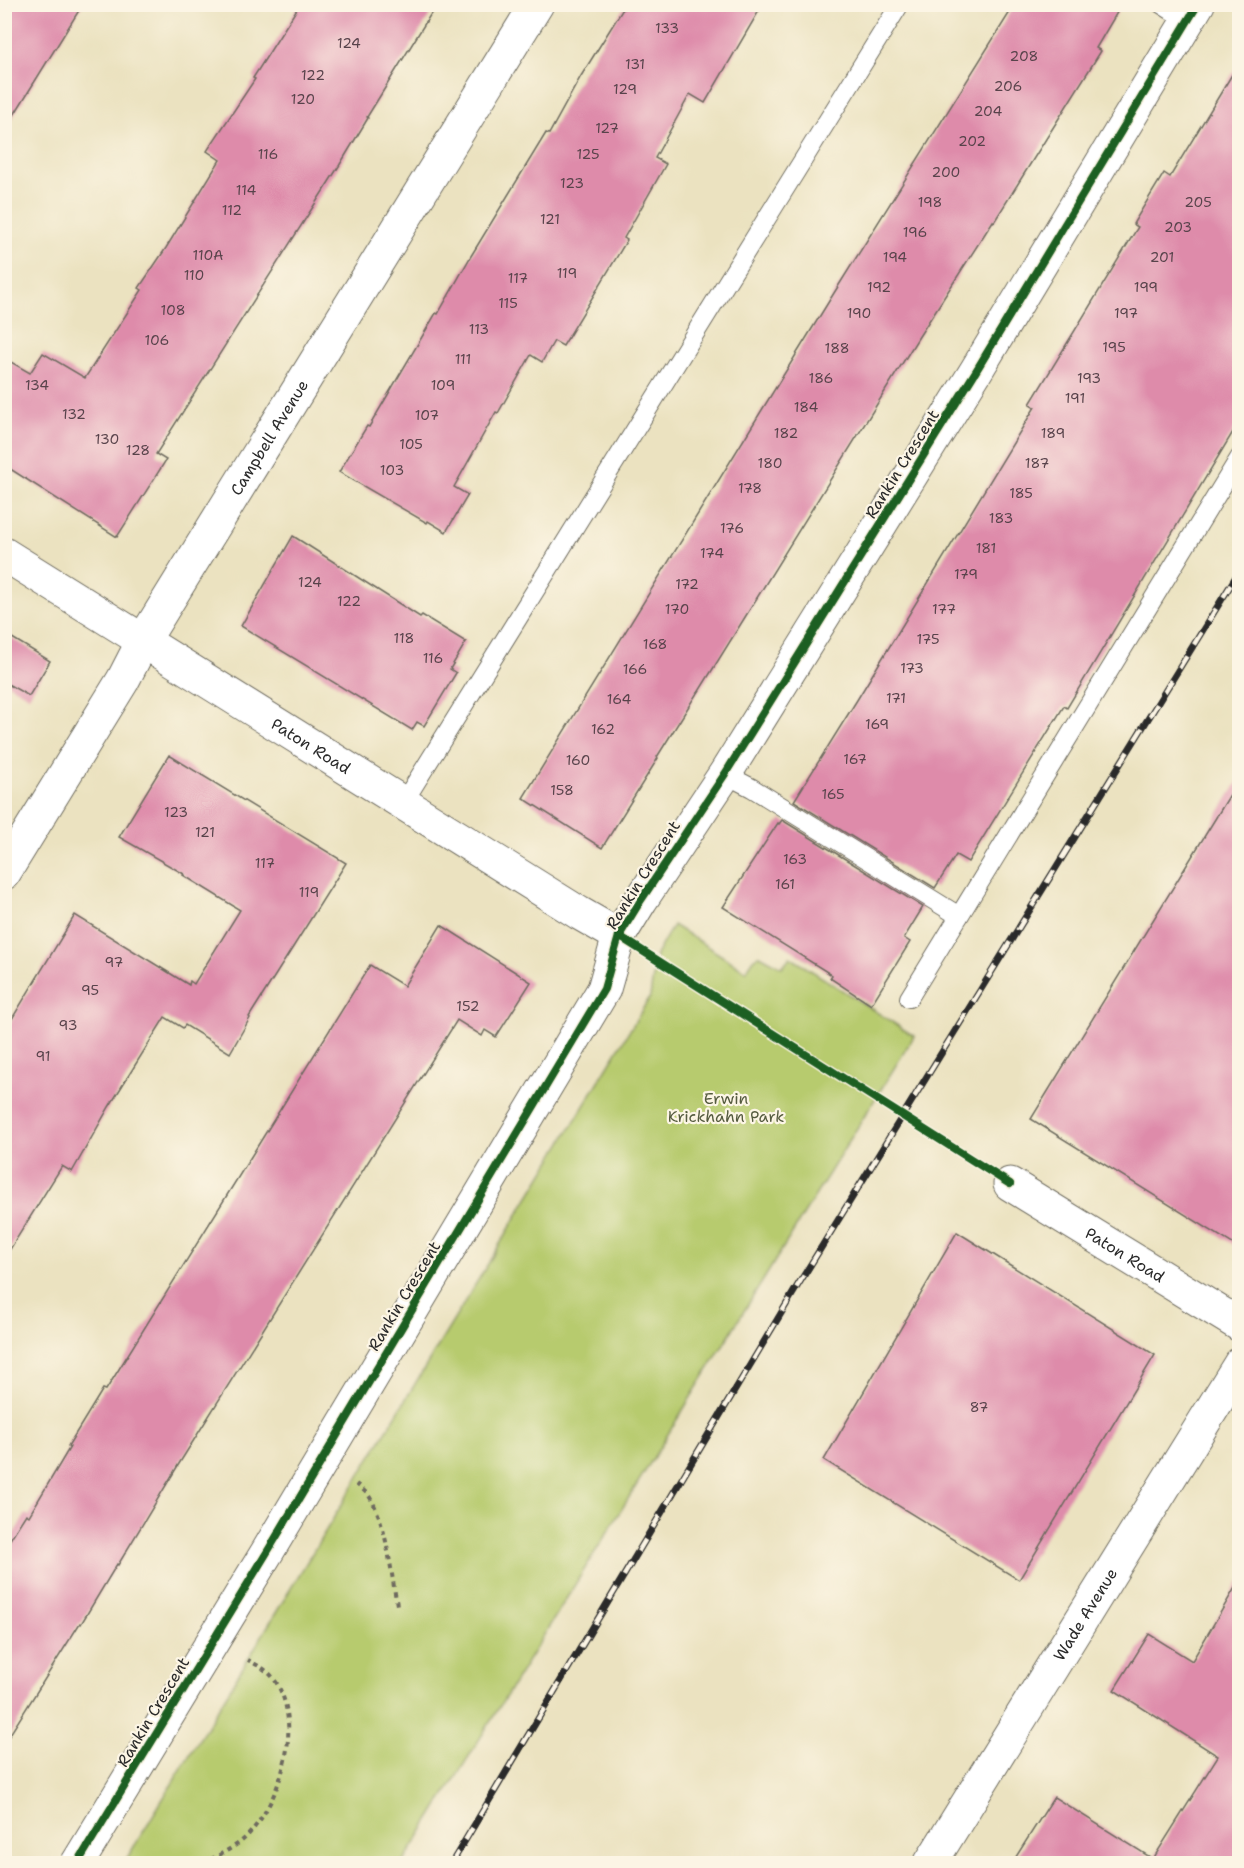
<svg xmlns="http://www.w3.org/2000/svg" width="1244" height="1868" font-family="'Shantell Sans',sans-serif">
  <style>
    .green { fill: #b7cb6e; stroke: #717b4c; stroke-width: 1.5 }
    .building { fill: #de8baa }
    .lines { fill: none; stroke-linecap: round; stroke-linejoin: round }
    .lane-casing { stroke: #6e6b5f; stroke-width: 20 }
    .street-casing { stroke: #6e6b5f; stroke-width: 35 }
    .path { stroke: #6e6b5f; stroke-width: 4; stroke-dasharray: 4.5 4.5; stroke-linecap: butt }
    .lane { stroke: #fff; stroke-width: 18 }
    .street { stroke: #fff; stroke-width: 33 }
    .rail-casing { stroke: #2b2b2b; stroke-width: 7 }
    .rail { stroke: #fcf5e5; stroke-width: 4.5; stroke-dasharray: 14; stroke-linecap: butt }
    .cycleway-casing { stroke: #fcf5e5; stroke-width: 11 }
    .cycleway { stroke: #1b5e20; stroke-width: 8 }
    .labels { text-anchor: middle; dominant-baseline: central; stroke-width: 4.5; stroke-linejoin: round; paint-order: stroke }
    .number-label { font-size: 14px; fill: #58434b }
    .street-label { font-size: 16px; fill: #2b2b2b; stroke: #fcf5e5 }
    .park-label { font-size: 16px; fill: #555b3f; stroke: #fcf5e5 }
  </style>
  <rect width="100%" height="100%" fill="#fcf5e5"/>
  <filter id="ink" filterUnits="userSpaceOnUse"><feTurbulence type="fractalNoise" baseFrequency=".0167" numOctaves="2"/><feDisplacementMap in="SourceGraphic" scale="12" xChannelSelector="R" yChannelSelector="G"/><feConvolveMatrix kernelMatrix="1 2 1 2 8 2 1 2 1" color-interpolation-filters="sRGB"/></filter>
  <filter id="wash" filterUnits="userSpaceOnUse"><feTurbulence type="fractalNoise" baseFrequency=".008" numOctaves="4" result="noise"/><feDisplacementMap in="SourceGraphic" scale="24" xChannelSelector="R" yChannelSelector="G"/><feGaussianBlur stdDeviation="1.35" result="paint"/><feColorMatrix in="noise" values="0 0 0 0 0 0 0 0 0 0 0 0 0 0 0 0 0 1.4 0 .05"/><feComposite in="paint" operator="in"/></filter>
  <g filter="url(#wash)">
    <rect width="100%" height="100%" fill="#ebe2c0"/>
    <path class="green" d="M 673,925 L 746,971 L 754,959 L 760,955 L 782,967 L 790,957 L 914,1036 L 403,1863 L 124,1863 L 650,997 L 656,955 Z"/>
    <g id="blocks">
      <g class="building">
        <path d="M 4,4 L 83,4 L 4,131 Z"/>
        <path d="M 300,4 L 437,4 L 367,117 L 368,118 L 339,166 L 156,454 L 166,460 L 117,537 L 4,465 L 4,358 L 30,373 L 43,353 L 85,378 L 142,290 L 139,288 L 166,248 L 220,160 L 207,151 L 255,79 L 253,78 Z"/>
        <path d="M 626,4 L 763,4 L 705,103 L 690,94 L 655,158 L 666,164 L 624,238 L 627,240 L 563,346 L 554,341 L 542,362 L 531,355 L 498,413 L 496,412 L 454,487 L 468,495 L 446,532 L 428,521 L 427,523 L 339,472 L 367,426 L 369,427 L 436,313 L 438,314 L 471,256 L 546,133 L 549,134 L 581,76 Z"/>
        <path d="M 1015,4 L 1122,4 L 1096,48 L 1101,51 L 994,222 L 993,221 L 918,338 L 698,693 L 697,693 L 657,757 L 658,758 L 602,848 L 523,798 L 834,293 Z"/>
        <path d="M 1239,63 L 1239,422 L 1067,708 L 1064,706 L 968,862 L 956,855 L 935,888 L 794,801 L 857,700 L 1035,407 L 1030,404 L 1138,227 L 1133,224 L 1164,173 L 1170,177 Z"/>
        <path d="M 293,536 L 420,617 L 422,615 L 466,642 L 450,669 L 456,673 L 424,726 L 417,722 L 412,730 L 241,626 Z"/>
        <path d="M 4,633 L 50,661 L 29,696 L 4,682 Z"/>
        <path d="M 169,755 L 346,863 L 249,1017 L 250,1018 L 230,1053 L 185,1025 L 183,1028 L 165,1017 L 109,1107 L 72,1172 L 62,1166 L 4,1259 L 4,1032 L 75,915 L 189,985 L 190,981 L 194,984 L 240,910 L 183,875 L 184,874 L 119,837 Z"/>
        <path d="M 1239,780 L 1239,1248 L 1031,1119 Z"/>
        <path d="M 782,820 L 923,907 L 904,938 L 910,942 L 871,1005 L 830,978 L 832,975 L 723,907 L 778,823 L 779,824 Z"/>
        <path d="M 441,925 L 531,982 L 496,1037 L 485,1030 L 482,1036 L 457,1020 L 177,1467 L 118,1565 L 117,1564 L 81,1624 L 80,1623 L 4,1744 L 4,1549 L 26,1514 L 29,1516 L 70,1447 L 68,1446 L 103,1389 L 106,1390 L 370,965 L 404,986 Z"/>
        <path d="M 957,1232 L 1155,1355 L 1019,1580 L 824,1460 Z"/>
        <path d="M 1239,1581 L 1239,1863 L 1012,1863 L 1054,1797 L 1153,1859 L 1218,1756 L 1114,1690 L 1149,1634 L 1192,1661 Z"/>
      </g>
    </g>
  </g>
  <g filter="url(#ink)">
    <use href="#blocks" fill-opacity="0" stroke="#6e6b5f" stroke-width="1.5"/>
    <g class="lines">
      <defs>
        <g id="lane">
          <path d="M 1161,4 L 1188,21"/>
          <path d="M 725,774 L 752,788 L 959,916"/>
          <path d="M 403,803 L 900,4"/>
          <path d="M 909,998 L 1240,457"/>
        </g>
        <g id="street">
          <path id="s1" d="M 4,554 L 579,913 L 619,936"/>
          <path id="s2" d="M 4,873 L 123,680 L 143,641 L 537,4"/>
          <path id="s3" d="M 1010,1184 L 1240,1325"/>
          <path d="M 77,1864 L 269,1549 L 604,989 L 619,936 L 641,900 L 725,774 L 976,371 L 1198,4"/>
          <path id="s4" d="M 930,1864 L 1240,1364"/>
        </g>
      </defs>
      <use href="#lane" class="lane-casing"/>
      <use href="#street" class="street-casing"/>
      <g class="path">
        <path d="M 356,1484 C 360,1487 366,1492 369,1496 C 387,1523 391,1573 397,1605"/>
        <path d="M 203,1864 C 216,1856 235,1848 246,1837 C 281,1802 305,1723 274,1679 C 268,1670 257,1665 248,1660"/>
      </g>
      <use href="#lane" class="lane"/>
      <use href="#street" class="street"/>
      <defs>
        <path id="rail" d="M 451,1864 L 798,1285 L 1240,570"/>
      </defs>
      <use href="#rail" class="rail-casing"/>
      <use href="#rail" class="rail"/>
      <defs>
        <g id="cycleway">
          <path d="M 619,936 L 1010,1184"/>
          <path d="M 77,1864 L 269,1549 L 604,989 L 619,936 L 641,900 L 725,774 L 976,371 L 1198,4"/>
        </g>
      </defs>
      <use href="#cycleway" class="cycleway-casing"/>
      <use href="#cycleway" class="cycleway"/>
    </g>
  </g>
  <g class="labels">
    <g class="number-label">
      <text x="667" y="28">133</text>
      <text x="349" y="43">124</text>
      <text x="1024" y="56">208</text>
      <text x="635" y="64">131</text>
      <text x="313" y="75">122</text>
      <text x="1008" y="86">206</text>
      <text x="625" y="89">129</text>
      <text x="303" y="99">120</text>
      <text x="988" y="111">204</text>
      <text x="607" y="128">127</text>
      <text x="972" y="141">202</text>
      <text x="268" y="154">116</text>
      <text x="588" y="154">125</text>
      <text x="946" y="172">200</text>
      <text x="572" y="183">123</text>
      <text x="246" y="190">114</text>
      <text x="930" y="202">198</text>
      <text x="1198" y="202">205</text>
      <text x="232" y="210">112</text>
      <text x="550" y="219">121</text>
      <text x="1178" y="227">203</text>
      <text x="915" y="232">196</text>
      <text x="208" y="255">110A</text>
      <text x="895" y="257">194</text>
      <text x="1162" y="257">201</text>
      <text x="567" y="273">119</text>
      <text x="194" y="275">110</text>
      <text x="518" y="278">117</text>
      <text x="879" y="287">192</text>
      <text x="1146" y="287">199</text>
      <text x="508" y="303">115</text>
      <text x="173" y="310">108</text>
      <text x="859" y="313">190</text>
      <text x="1126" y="313">197</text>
      <text x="479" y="329">113</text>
      <text x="157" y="340">106</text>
      <text x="1114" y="347">195</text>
      <text x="837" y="348">188</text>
      <text x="463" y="359">111</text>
      <text x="821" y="378">186</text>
      <text x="1089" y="378">193</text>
      <text x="37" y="385">134</text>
      <text x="443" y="385">109</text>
      <text x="1075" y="398">191</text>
      <text x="806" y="407">184</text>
      <text x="74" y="414">132</text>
      <text x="427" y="415">107</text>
      <text x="786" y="433">182</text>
      <text x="1053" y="433">189</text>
      <text x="107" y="439">130</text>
      <text x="411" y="444">105</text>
      <text x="138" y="450">128</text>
      <text x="770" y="463">180</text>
      <text x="1037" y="463">187</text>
      <text x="392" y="470">103</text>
      <text x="750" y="488">178</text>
      <text x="1021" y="493">185</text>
      <text x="1001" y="518">183</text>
      <text x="732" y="528">176</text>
      <text x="986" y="548">181</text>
      <text x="712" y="553">174</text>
      <text x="966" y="574">179</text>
      <text x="310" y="582">124</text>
      <text x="687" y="584">172</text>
      <text x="349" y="601">122</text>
      <text x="677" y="609">170</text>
      <text x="944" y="609">177</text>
      <text x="404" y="638">118</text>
      <text x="928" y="639">175</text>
      <text x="655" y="644">168</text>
      <text x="433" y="658">116</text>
      <text x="912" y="668">173</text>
      <text x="635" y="669">166</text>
      <text x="896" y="698">171</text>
      <text x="619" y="699">164</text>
      <text x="877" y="724">169</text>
      <text x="603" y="729">162</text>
      <text x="855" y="759">167</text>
      <text x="578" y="760">160</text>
      <text x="562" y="790">158</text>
      <text x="833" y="794">165</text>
      <text x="176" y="812">123</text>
      <text x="205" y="832">121</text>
      <text x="795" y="859">163</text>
      <text x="265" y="863">117</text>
      <text x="785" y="884">161</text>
      <text x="309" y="892">119</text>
      <text x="114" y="962">97</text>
      <text x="90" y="990">95</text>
      <text x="468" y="1006">152</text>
      <text x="68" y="1025">93</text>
      <text x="43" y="1056">91</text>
      <text x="979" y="1407">87</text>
    </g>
    <g class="street-label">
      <text stroke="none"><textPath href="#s2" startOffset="510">Campbell Avenue</textPath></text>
      <text transform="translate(902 464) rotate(-58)">Rankin Crescent</text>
      <text stroke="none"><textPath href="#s1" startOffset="362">Paton Road</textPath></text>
      <text transform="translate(643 875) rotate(-58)">Rankin Crescent</text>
      <text stroke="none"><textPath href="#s3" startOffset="135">Paton Road</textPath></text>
      <text transform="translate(404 1296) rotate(-59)">Rankin Crescent</text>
      <text stroke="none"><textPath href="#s4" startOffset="294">Wade Avenue</textPath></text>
      <text transform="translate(153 1712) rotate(-59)">Rankin Crescent</text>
    </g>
    <g class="park-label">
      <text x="726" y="1098">Erwin<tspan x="726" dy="18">Krickhahn Park</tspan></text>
    </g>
  </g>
  <rect width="1244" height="1868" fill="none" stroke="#fcf5e5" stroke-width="24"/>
</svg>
